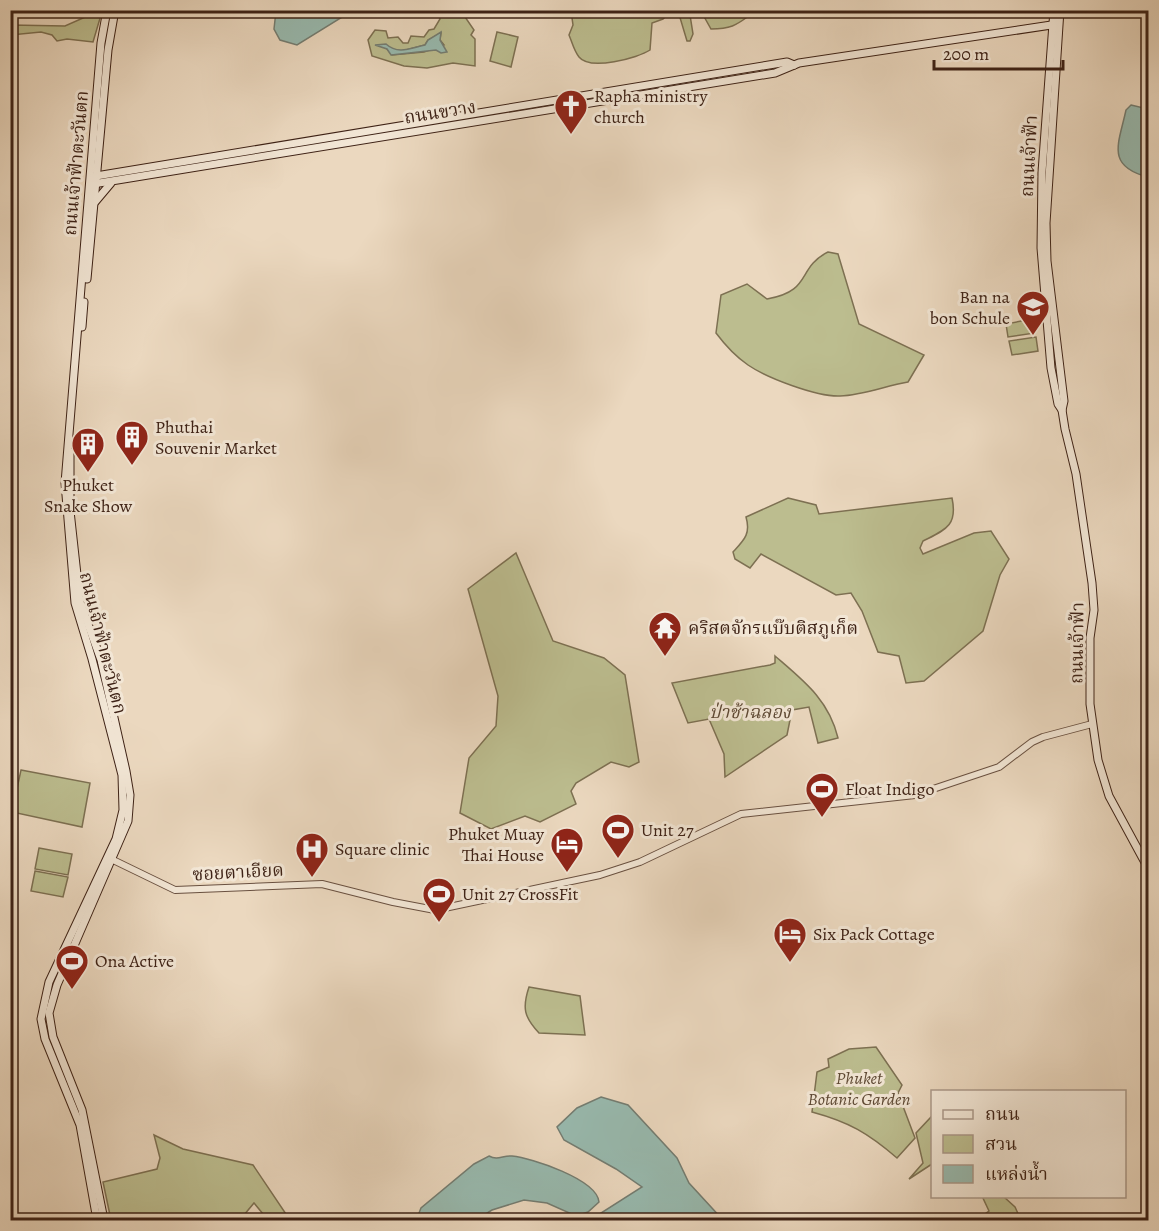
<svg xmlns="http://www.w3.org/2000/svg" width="1159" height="1231" font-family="Alegreya,'Noto Serif Thai',serif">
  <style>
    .green { fill: #bcbd8f; stroke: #7d7052; stroke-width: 1.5; fill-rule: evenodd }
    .water { fill: #98baaf; stroke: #747d72; stroke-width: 1.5 }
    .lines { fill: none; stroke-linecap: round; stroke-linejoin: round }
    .tertiary-casing { stroke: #695040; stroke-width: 8 }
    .secondary-casing { stroke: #3e2216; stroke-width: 9 }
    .tertiary { stroke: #f2e6d5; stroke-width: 6 }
    .secondary { stroke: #f2e6d5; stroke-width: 7 }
    .labels { text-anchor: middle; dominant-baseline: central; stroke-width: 6; stroke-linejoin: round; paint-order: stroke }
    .poi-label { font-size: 18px; fill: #3e2216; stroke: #f2e6d5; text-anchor: start }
    .street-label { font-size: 18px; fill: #3e2216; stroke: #f2e6d5 }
    .park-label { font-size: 18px; font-style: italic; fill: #5e4934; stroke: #f2e6d5 }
  </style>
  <rect width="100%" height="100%" fill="#ebd8bf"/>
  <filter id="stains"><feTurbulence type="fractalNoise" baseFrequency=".00333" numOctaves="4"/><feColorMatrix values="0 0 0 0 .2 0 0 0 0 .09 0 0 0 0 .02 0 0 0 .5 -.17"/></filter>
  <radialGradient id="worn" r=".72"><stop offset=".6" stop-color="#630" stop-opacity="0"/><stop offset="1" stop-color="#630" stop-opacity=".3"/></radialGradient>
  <g class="green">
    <path d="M 448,11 L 461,11 L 474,30 L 471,35 L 475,39 L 475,66 L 453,63 L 427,68 L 404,66 L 372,56 L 368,40 L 375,30 L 386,31 L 388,38 L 398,37 L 403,43 L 408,43 L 411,36 L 424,37 L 429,30 L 434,29 L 440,19 L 437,13 ZM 441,33 L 440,40 L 444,45 L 424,52 L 392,55 L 387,49 L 402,51 L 425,45 L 428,40 Z"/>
    <path d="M 571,11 L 571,10 L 671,11 L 663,19 L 652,23 L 650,50 C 638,58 590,71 579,57 C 574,51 572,42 569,35 L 573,25 Z"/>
    <path d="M 678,11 L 678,10 L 756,11 C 738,23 735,29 711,29 L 702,13 L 690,15 L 693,34 L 690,41 L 687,41 Z"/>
    <path d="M 92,14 L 101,15 L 93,42 L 67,39 L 57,41 L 52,35 L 41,32 L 11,35 L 11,25 L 65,26 Z"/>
    <path d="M 497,32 L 518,37 L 511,67 L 490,61 Z"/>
    <path d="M 828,252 L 838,254 L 859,324 L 924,355 L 908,382 C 885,386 863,395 840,396 C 817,397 767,378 748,365 C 735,356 725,345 716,333 L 721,295 L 747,284 L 767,299 C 813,291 796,268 828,252 Z"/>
    <path d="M 1032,319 L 1035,333 L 1008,337 L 1006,324 Z"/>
    <path d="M 1036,337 L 1038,351 L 1012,355 L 1009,341 Z"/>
    <path d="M 788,498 L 816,505 L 819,514 L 952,498 C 958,526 945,530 923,541 L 920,548 L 923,554 L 974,533 L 991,531 L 1009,559 L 1000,575 L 983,631 L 924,681 L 906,683 L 899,656 L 878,652 L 862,611 L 851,593 L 836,595 L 761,554 L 750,568 L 735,559 L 733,552 C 744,540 751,534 746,517 Z"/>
    <path d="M 516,553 L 553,641 L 604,658 L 625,675 L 639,762 L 629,767 L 611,762 L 576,783 L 571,791 L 576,804 L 540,822 L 525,816 L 491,829 L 460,813 L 469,758 L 496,726 L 498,696 L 468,589 Z"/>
    <path d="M 775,656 C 804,681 829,700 838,738 L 818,743 L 809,707 L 792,710 L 787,735 L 725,777 L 724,754 L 709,719 L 688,723 L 672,683 L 770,665 L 775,663 Z"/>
    <path d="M 21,770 L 90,783 L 82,827 L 12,812 Z"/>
    <path d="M 39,848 L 72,854 L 68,875 L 35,869 Z"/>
    <path d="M 35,871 L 68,877 L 63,897 L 31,891 Z"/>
    <path d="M 529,987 L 580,996 L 585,1035 L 539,1033 C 524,1017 522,1008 529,987 Z"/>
    <path d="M 876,1047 L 902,1085 L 898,1093 L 915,1138 L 897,1158 C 868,1133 849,1122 812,1112 L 817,1072 L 829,1067 L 828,1059 L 849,1049 Z"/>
    <path d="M 932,1116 L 932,1164 L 909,1179 L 923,1163 L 916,1133 Z"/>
    <path d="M 154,1135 L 183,1149 L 253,1165 L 290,1220 L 268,1220 L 254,1203 L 244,1215 L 245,1220 L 111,1220 L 103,1182 L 157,1169 L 160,1158 Z"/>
    <path d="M 982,1196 L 1004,1197 L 1015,1207 L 1021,1220 L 976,1220 L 989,1211 Z"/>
  </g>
  <g class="water">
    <path d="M 276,11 L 276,10 L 352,11 L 297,45 L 280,40 L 274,29 Z"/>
    <path d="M 441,32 L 440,40 L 447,52 L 441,53 L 436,50 L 391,55 L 387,49 L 375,45 L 386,44 C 398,55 411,48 425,45 L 428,40 Z"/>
    <path d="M 1131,105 L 1148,109 L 1148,177 C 1105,166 1119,143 1126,110 Z"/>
    <path d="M 601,1097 L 628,1105 L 677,1158 L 689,1183 L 723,1220 L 590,1220 L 642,1187 L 616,1169 L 564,1140 L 557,1127 L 577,1108 Z"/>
    <path d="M 489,1156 C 498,1161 503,1155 512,1156 C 531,1158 597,1179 599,1202 L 588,1212 L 576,1216 L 547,1203 L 524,1200 L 492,1210 L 476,1220 L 425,1220 L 419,1213 L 421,1208 L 474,1164 Z"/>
  </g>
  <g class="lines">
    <defs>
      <path id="tertiary" d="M 109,858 L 175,890 L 322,884 L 393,902 L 435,910 L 600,875 L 640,862 L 741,814 L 915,795 L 999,767 L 1032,742 L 1043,737 L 1092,724"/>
      <g id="secondary">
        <path d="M 1054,10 L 1042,172 L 1041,248 L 1051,368 L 1058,404 L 1062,410"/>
        <path d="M 1060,10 L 1046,223 L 1047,261 L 1064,401 L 1062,410 L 1065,429 L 1076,474 L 1092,583 L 1094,610 L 1090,638 L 1090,704 L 1098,760 L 1109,796 L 1148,868"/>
        <path d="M 96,176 L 787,62 L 794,65"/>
        <path d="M 93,184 L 775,73 L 799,63 L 1058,24"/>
        <path d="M 95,202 L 111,183"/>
        <path d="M 87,279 L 108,50 L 115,10"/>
        <path d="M 82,327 L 84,302"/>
        <path d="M 70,452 L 70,511 L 80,602 L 101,660 L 126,771 L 130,795 L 128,821 L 57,985 L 49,1013 L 53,1037 L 82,1110 L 104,1220"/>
        <path d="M 97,1220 L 80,1125 L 45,1039 L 41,1019 L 49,982 L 116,839 L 123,810 L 122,775 L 92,659 L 75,603 L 65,483 L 101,43 L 107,10"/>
      </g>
    </defs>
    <use href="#tertiary" class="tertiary-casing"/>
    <use href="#secondary" class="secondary-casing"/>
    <use href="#tertiary" class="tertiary"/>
    <use href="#secondary" class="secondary"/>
  </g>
  <defs>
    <symbol id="church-pin" viewBox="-11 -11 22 30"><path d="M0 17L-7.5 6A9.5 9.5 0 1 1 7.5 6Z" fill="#8f2418" stroke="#f2e6d5"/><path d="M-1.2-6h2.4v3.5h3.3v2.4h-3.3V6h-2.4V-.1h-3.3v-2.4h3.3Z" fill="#fff"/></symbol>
    <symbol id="school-pin" viewBox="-11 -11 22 30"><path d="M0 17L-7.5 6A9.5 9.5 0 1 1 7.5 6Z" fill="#8f2418" stroke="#f2e6d5"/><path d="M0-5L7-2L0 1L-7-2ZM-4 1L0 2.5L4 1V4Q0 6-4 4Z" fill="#fff"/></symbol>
    <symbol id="building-pin" viewBox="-11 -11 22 30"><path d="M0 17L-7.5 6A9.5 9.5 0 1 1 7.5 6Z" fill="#8f2418" stroke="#f2e6d5"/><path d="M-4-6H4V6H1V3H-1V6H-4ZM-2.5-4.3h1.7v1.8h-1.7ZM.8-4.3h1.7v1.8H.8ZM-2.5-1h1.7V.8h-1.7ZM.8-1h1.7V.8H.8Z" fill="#fff"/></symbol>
    <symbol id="temple-pin" viewBox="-11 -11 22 30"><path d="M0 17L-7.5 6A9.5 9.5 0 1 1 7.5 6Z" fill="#8f2418" stroke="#f2e6d5"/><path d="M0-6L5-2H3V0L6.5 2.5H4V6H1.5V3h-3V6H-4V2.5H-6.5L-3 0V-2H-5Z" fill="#fff"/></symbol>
    <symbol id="stadium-pin" viewBox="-11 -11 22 30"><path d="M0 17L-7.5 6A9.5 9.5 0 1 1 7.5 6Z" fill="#8f2418" stroke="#f2e6d5"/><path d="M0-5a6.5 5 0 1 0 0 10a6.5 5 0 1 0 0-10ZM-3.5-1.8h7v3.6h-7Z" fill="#fff"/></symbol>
    <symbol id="hotel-pin" viewBox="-11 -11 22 30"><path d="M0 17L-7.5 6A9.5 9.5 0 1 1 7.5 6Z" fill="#8f2418" stroke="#f2e6d5"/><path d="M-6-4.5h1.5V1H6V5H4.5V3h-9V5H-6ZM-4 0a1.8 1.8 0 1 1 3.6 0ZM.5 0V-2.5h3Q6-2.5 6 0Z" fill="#fff"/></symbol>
    <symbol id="hospital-pin" viewBox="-11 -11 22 30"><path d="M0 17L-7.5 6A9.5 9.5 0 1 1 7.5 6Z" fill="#8f2418" stroke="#f2e6d5"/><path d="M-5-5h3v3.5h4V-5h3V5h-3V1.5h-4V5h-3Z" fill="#fff"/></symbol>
  </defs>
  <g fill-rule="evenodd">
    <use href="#church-pin" x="552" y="87" width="38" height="52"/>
    <use href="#school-pin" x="1014" y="288" width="38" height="52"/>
    <use href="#building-pin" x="113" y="418" width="38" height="52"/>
    <use href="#building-pin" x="69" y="425" width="38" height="52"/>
    <use href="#temple-pin" x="646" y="609" width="38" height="52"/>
    <use href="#stadium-pin" x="803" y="770" width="38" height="52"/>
    <use href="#stadium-pin" x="599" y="811" width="38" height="52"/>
    <use href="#hotel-pin" x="548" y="825" width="38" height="52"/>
    <use href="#hospital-pin" x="293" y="830" width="38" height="52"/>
    <use href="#stadium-pin" x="420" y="875" width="38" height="52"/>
    <use href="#hotel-pin" x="771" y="915" width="38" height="52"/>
    <use href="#stadium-pin" x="53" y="942" width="38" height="52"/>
  </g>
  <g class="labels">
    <g class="poi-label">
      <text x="594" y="96">Rapha ministry<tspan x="594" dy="21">church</tspan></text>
      <text x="1010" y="297" text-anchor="end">Ban na<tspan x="1010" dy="21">bon Schule</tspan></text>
      <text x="155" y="427">Phuthai<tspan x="155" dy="21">Souvenir Market</tspan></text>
      <text x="88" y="485" text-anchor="middle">Phuket<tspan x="88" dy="21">Snake Show</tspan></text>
      <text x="688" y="628">คริสตจักรแบ๊บติสภูเก็ต</text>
      <text x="845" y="789">Float Indigo</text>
      <text x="641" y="830">Unit 27</text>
      <text x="544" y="834" text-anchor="end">Phuket Muay<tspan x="544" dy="21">Thai House</tspan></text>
      <text x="335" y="849">Square clinic</text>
      <text x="462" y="894">Unit 27 CrossFit</text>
      <text x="813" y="934">Six Pack Cottage</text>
      <text x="95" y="961">Ona Active</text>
    </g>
    <g class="street-label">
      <text transform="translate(440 112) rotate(-9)">ถนนขวาง</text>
      <text transform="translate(1029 156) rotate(-87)">ถนนเจ้าฟ้า</text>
      <text transform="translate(76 163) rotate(-85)">ถนนเจ้าฟ้าตะวันตก</text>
      <text transform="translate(103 643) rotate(76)">ถนนเจ้าฟ้าตะวันตก</text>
      <text transform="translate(1077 643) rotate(-89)">ถนนเจ้าฟ้า</text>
      <text transform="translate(238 872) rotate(-3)">ซอยตาเอียด</text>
    </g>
    <g class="park-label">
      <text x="750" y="712">ป่าช้าฉลอง</text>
      <text x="859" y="1078">Phuket<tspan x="859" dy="21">Botanic Garden</tspan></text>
    </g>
  </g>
  <rect width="1159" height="1231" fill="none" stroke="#ebd8bf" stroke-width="36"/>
  <rect x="12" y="12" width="1135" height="1207" fill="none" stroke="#3e2216" stroke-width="3"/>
  <rect x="18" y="18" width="1123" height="1195" fill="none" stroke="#3e2216" stroke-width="1.5"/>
  <rect x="931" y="1090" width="195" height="108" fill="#f2e6d5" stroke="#aa9889" stroke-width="1.5"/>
  <rect x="943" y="1110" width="30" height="9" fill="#f2e6d5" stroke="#aa9889" stroke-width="1.5"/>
  <text x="985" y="1120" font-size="18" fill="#3e2216">ถนน</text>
  <rect x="943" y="1135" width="30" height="18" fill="#bcbd8f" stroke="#aa9889" stroke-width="1.5"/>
  <text x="985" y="1150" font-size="18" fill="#3e2216">สวน</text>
  <rect x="943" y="1165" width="30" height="18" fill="#98baaf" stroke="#aa9889" stroke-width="1.5"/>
  <text x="985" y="1180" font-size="18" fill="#3e2216">แหล่งน้ำ</text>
  <path d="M934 60v9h129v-9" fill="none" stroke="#3e2216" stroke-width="3"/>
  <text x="943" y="60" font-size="18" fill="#3e2216" stroke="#f2e6d5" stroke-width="4.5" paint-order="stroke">200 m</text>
  <rect width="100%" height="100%" filter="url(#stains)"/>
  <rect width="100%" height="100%" fill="url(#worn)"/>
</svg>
